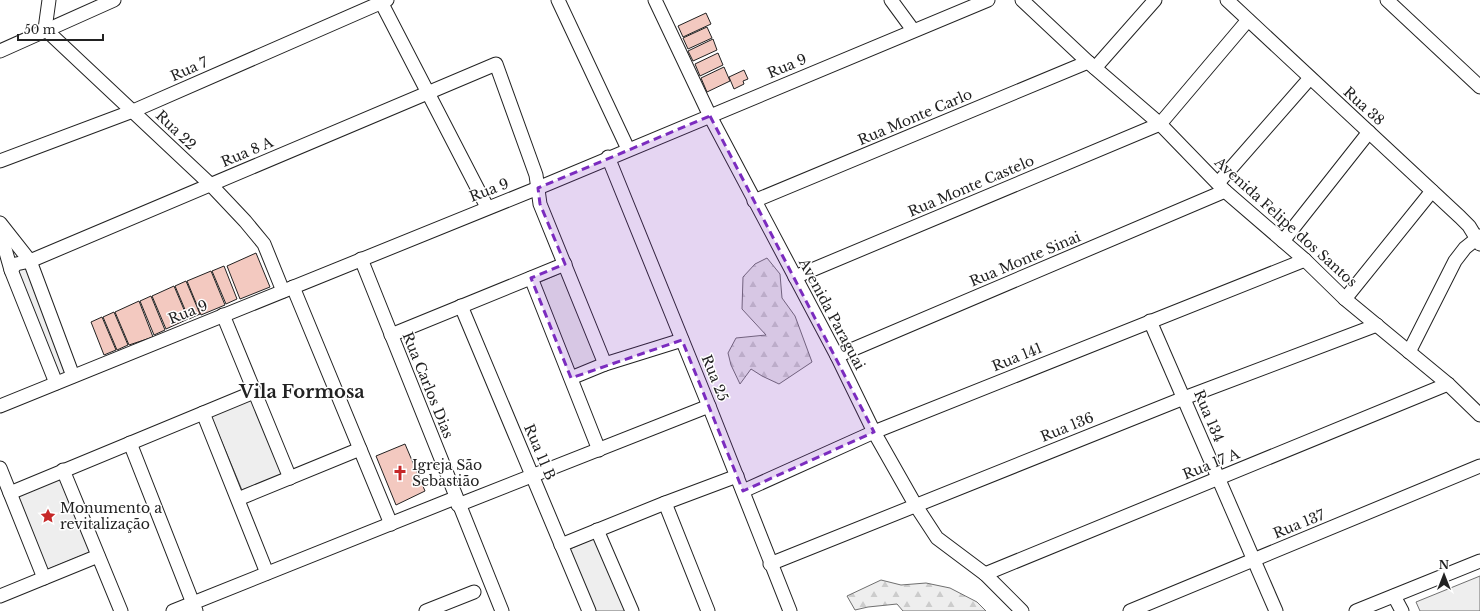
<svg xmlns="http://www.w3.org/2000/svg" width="1480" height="611" font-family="'Libre Baskerville',serif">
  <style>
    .forest { fill: url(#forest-firs); stroke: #6f6f6f }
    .green { fill: #eee; stroke: #6f6f6f }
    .building { fill: #f3c9c0; stroke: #222 }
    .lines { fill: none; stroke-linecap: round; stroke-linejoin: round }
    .minor-casing { stroke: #222; stroke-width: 15 }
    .minor { stroke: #fff; stroke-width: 13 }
    .marked { fill: #7b2cbf; fill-opacity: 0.2; stroke: #7b2cbf; stroke-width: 3; stroke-dasharray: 8 5; stroke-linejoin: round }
    .labels { text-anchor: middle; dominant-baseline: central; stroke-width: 3; stroke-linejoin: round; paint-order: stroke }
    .street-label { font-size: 14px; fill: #222; stroke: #fff }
    .poi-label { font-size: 14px; fill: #222; stroke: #fff; text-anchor: start }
    .district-label { font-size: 18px; font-weight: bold; fill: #222; stroke: #fff }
  </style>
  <defs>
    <pattern id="forest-firs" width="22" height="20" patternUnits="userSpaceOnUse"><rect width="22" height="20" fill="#eee"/><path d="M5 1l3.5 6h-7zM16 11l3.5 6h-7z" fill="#ccc"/></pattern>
  </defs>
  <rect width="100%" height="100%" fill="#fff"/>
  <g class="forest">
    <path d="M 767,258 L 780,274 L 782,298 L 795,316 L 812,362 L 779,384 L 762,376 L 751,369 L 740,384 L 731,365 L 728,353 L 736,338 L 766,335 L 742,309 L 743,277 L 755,264 Z"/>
    <path d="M 881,580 L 901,585 L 926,583 L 950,588 L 977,602 L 986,611 L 903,611 L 897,604 L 868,607 L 855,610 L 847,596 Z"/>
  </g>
  <g class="green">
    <path d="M 27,266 L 69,374 L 57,378 L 15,271 Z"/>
    <path d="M 563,272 L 599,361 L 573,371 L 538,283 Z"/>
    <path d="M 251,400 L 282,474 L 242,490 L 211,416 Z"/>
    <path d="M 62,478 L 90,552 L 46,570 L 18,496 Z"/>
    <path d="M 595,538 L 625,611 L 595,611 L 570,549 Z"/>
    <path d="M 1480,576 L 1480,611 L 1420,611 L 1416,602 Z"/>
  </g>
  <g class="building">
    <path d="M 706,13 L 711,24 L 683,37 L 678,26 Z"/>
    <path d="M 707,27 L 712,38 L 688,49 L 683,38 Z"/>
    <path d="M 713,39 L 717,50 L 693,61 L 688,51 Z"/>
    <path d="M 718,53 L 723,65 L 700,76 L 695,64 Z"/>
    <path d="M 724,67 L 730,81 L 707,92 L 701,78 Z"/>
    <path d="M 744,70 L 748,79 L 743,81 L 744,84 L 734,89 L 729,77 Z"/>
    <path d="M 256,253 L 270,287 L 240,299 L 227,266 Z"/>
    <path d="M 224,266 L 237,299 L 226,304 L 212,271 Z"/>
    <path d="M 211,271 L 225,305 L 201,315 L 187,281 Z"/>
    <path d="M 186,281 L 200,314 L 189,319 L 175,286 Z"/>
    <path d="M 174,286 L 188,319 L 166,329 L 152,296 Z"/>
    <path d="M 151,296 L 165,330 L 154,335 L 140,301 Z"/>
    <path d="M 139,301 L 153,337 L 129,345 L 115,312 Z"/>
    <path d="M 114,312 L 128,345 L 117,350 L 103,317 Z"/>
    <path d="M 102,317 L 116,350 L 104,355 L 91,322 Z"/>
    <path d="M 405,444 L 425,491 L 396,505 L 376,456 Z"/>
  </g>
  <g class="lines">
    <defs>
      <g id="minor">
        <path d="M 380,0 L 487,207"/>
        <path d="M 558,0 L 628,149"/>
        <path d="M 655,0 L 710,116 L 837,356 L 874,432 L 916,506 L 937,538 L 985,574 L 1022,611"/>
        <path d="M 891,0 L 913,30"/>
        <path d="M 1022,0 L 1088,62 L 1160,124 L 1225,191 L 1305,260 L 1345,299 L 1448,384 L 1480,415"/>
        <path d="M 1227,0 L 1460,217 L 1469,226 L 1480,244"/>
        <path d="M 1387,0 L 1480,87"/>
        <path d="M 45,29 L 211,185 L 245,221 L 264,244 L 283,291"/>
        <path d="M 45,29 L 49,0"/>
        <path d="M 0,51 L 114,0"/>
        <path d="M 1095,68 L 1155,0"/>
        <path d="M 608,157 L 709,406 L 790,611"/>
        <path d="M 0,161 L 133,111 L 387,0"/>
        <path d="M 1218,183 L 1310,78"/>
        <path d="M 754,201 L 1088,62"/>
        <path d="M 0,223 L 30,261 L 73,376"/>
        <path d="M 0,231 L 11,270 L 56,383"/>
        <path d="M 1283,241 L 1369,132"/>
        <path d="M 361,259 L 502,611"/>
        <path d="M 11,270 L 16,264 L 30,261 L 496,64 L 536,175 L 540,204 L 605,364"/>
        <path d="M 795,277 L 1160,124 L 1248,20"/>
        <path d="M 531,278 L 599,450"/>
        <path d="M 293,287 L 391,524"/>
        <path d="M 1345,299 L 1432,191"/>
        <path d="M 461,306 L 589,611"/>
        <path d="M 223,315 L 290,478"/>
        <path d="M 1150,321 L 1276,611"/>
        <path d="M 391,335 L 565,264"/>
        <path d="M 1409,352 L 1455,261 L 1465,248 L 1480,236"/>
        <path d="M 837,356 L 1225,191"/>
        <path d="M 571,378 L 605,364 L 682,340"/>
        <path d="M 0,406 L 538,188 L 988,0"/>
        <path d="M 203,413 L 267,573"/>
        <path d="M 130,443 L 196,611"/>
        <path d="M 0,468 L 44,578"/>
        <path d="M 63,470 L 121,611"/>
        <path d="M 743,491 L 874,432 L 1305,260"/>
        <path d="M 10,493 L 254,392"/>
        <path d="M 238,499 L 360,449"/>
        <path d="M 665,503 L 708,611"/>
        <path d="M 458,505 L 709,406"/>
        <path d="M 597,530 L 632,611"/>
        <path d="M 561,545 L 665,503 L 737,476"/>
        <path d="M 770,564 L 1184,398 L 1377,325"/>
        <path d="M 985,574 L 1448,384"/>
        <path d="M 0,596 L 98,556"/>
        <path d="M 1394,596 L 1402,611"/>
        <path d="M 173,611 L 455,498"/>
        <path d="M 426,611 L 474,592"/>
        <path d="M 1130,611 L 1480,466"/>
        <path d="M 1356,611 L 1480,561"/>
      </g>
    </defs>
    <use href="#minor" class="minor-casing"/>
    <use href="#minor" class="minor"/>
  </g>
  <path class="marked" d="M 710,116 L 874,432 L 743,491 L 682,340 L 571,378 L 531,278 L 565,264 L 540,204 L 538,188 Z"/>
  <defs>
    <symbol id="church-bare" viewBox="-9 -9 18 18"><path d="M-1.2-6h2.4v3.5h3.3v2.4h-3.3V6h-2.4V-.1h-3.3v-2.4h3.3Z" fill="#c62828" stroke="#fff" stroke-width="2.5" paint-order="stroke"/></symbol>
    <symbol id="sight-bare" viewBox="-9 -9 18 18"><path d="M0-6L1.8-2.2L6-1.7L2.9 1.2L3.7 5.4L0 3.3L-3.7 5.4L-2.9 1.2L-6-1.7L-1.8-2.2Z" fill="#c62828" stroke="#fff" stroke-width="2.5" paint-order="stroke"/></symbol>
  </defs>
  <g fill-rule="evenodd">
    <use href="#church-bare" x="389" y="462" width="22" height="22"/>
    <use href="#sight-bare" x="37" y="505" width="22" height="22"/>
  </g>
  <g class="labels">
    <g class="street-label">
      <text transform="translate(787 66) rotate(-23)">Rua 9</text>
      <text transform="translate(189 69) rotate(-24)">Rua 7</text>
      <text transform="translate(1364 106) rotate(42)">Rua 38</text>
      <text transform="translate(915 117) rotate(-23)">Rua Monte Carlo</text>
      <text transform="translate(176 130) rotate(44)">Rua 22</text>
      <text transform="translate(247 152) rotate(-23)">Rua 8 A</text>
      <text transform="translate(971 186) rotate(-23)">Rua Monte Castelo</text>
      <text transform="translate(489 190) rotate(-21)">Rua 9</text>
      <text transform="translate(1286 222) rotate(42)">Avenida Felipe dos Santos</text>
      <text transform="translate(1025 259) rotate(-23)">Rua Monte Sinai</text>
      <text transform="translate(188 312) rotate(-22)">Rua 9</text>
      <text transform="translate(832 314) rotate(62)">Avenida Paraguai</text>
      <text transform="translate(1017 357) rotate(-22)">Rua 141</text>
      <text transform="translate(715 378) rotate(68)">Rua 25</text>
      <text transform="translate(428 385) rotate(68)">Rua Carlos Dias</text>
      <text transform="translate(1209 416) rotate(67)">Rua 134</text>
      <text transform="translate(1067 427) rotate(-22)">Rua 136</text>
      <text transform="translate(540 452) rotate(67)">Rua 11 B</text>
      <text transform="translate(1211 464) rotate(-22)">Rua 17 A</text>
      <text transform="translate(1299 524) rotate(-22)">Rua 137</text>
    </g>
    <g class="poi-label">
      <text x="412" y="465">Igreja São<tspan x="412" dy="16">Sebastião</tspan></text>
      <text x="60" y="508">Monumento a<tspan x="60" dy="16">revitalização</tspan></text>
    </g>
    <g class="district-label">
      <text x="302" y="392">Vila Formosa</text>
    </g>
  </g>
  <g transform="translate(1444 575)" stroke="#ffffff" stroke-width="3" paint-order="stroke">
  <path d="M0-3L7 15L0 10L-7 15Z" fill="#222222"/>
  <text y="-6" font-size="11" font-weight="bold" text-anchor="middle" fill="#222222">N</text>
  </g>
  <path d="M18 34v6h85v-6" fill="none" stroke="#222222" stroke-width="2"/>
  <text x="24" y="34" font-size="12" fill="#222222" stroke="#ffffff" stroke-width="3" paint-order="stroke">50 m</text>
</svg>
